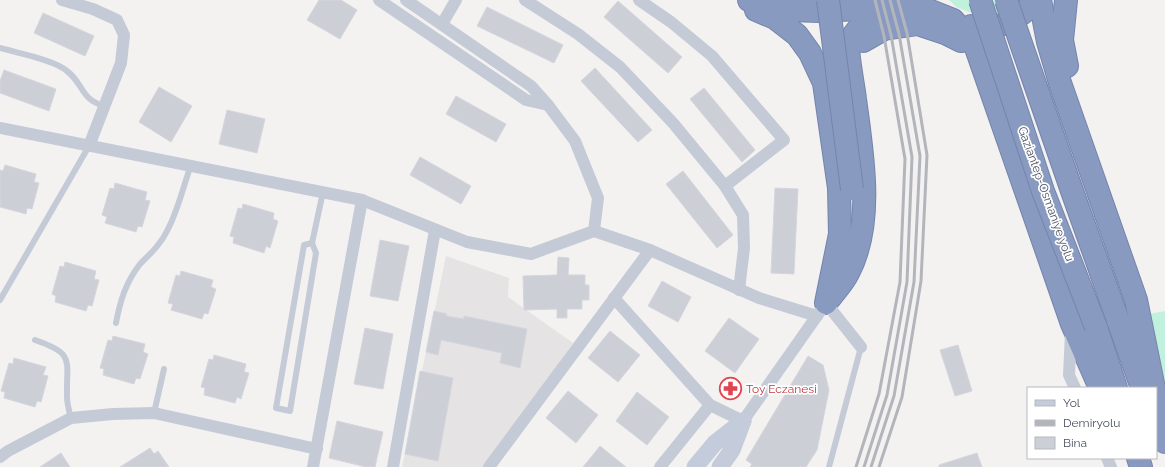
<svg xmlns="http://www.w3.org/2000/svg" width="1165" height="467" font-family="Raleway,sans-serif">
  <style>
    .education { fill: #e5e3e3 }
    .green { fill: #c1f1dc }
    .building { fill: #cdcfd7; stroke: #d5d6dd }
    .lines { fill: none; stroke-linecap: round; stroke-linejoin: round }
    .highway-casing { stroke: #7484ac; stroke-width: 24 }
    .lane { stroke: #c5cbd6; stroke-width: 6 }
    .street { stroke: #c5cbd6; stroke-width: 12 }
    .secondary { stroke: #c4cbda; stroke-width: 17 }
    .highway { stroke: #899ac0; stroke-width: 22 }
    .rail { stroke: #b3b5bc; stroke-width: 3 }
    .highway-bridge-casing { stroke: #7484ac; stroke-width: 24; stroke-linecap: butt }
    .highway-bridge { stroke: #899ac0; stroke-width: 22 }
    .labels { text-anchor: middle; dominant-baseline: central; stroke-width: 3.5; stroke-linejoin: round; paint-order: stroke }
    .street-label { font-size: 12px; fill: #49505f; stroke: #fff }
    .health-label { font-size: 12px; fill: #be3a42; stroke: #fff; text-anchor: start }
  </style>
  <rect width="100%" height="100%" fill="#f4f2f1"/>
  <path class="education" d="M 446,256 L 509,278 L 508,297 L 573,343 L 486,467 L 402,467 Z"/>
  <g class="green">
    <path d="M 949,0 L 1021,0 L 1005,12 L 979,16 L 956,7 Z"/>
    <path d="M 1165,311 L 1165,381 L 1149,314 Z"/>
  </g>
  <g class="building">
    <path d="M 319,0 L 341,0 L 357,10 L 340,39 L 307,20 Z"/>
    <path d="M 618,1 L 682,57 L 668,73 L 604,17 Z"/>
    <path d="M 487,7 L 563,45 L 554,63 L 477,26 Z"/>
    <path d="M 43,13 L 94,36 L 85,56 L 34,33 Z"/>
    <path d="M 595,68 L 652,130 L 638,142 L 581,81 Z"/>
    <path d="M 4,70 L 56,89 L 49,111 L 0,93 L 0,81 Z"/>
    <path d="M 159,87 L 192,106 L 171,142 L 139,122 Z"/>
    <path d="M 704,88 L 755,150 L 742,162 L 690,99 Z"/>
    <path d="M 456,96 L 506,124 L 496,142 L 446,114 Z"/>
    <path d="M 227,110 L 265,119 L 257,153 L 219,144 Z"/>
    <path d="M 420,157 L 471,186 L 461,204 L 410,175 Z"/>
    <path d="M 5,165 L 36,174 L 34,182 L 39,183 L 32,209 L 27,208 L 26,214 L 0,207 L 0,170 L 3,171 Z"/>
    <path d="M 683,171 L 733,235 L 717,248 L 666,184 Z"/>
    <path d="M 115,183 L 147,192 L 145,200 L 150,201 L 142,227 L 138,226 L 136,232 L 105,223 L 107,217 L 102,215 L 110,188 L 114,189 Z"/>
    <path d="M 775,188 L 798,189 L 794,274 L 771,273 Z"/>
    <path d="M 243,204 L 274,213 L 273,219 L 278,221 L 270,248 L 266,246 L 264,253 L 233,243 L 234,237 L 230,236 L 238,208 L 242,209 Z"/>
    <path d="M 380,240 L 409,246 L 398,301 L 370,296 Z"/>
    <path d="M 558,257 L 569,258 L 568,275 L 585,275 L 585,285 L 589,285 L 589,300 L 582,300 L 582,309 L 567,309 L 567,318 L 557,318 L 557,309 L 524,310 L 523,276 L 557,275 Z"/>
    <path d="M 65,262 L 96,271 L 94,279 L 99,280 L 92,306 L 88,305 L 86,311 L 55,302 L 56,296 L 52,294 L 60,266 L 64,267 Z"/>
    <path d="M 181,271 L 213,280 L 211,287 L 216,289 L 208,314 L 204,313 L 202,319 L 171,310 L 173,304 L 168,303 L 176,275 L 180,276 Z"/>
    <path d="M 662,281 L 691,297 L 678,322 L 648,306 Z"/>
    <path d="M 434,311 L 447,314 L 446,316 L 464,319 L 464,316 L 527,329 L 520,368 L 500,363 L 502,353 L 441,340 L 438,355 L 426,352 Z"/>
    <path d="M 729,318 L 759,339 L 735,373 L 705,351 Z"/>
    <path d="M 365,328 L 393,334 L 383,389 L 354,384 Z"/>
    <path d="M 610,331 L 640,355 L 618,382 L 588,358 Z"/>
    <path d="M 113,336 L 145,344 L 143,352 L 148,354 L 140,379 L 136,378 L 134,384 L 103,375 L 104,369 L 100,368 L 108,340 L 112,341 Z"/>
    <path d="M 958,345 L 972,391 L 955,396 L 940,350 Z"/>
    <path d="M 214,355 L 246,364 L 244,372 L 249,373 L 241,399 L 237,397 L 235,403 L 204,395 L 205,388 L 201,387 L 209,359 L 213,360 Z"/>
    <path d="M 808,356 L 823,365 L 829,390 L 817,450 L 806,467 L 750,467 L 752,464 L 746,460 Z"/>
    <path d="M 14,358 L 46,367 L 43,375 L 48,376 L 41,402 L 37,401 L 35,407 L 4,398 L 5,392 L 1,391 L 9,363 L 13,364 Z"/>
    <path d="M 420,371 L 453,378 L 438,461 L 405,454 Z"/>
    <path d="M 568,391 L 598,415 L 576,443 L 546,418 Z"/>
    <path d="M 637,392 L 669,417 L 647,445 L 616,421 Z"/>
    <path d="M 337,421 L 383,432 L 375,467 L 366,467 L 329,458 Z"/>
    <path d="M 600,446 L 626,467 L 583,467 Z"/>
    <path d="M 150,448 L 154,454 L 158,451 L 169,467 L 120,467 Z"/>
    <path d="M 61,453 L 70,467 L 40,467 Z"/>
    <path d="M 977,453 L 982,467 L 939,467 L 939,465 Z"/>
  </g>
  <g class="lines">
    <defs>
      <g id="highway">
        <path d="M 749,0 L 789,10 L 819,11 L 902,7 L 923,8 L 953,20 L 975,45 L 1072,324 L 1100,388"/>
        <path d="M 1040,0 L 1048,42 L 1060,83 L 1136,300 L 1154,388"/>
        <path d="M 1066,0 L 1062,40 L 1067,66"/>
        <path d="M 756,10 L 775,18 L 797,35 L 810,53 L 824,83 L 839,188 L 840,234 L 826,303"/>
        <path d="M 971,26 C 997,31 1019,21 1035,0"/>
        <path d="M 863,41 L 884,29 L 918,24 L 945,33 L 961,41"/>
        <path d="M 830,298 C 836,290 844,282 848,273 C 875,223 862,152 855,99 C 854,89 847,54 849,47 C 854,25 871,18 890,11"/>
        <path d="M 1115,312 L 1142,388"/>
        <path d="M 1096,327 L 1116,388"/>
        <path d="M 1156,397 L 1165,442"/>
        <path d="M 1138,458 L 1141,467"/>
      </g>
    </defs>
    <use href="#highway" class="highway-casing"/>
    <g class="lane">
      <path d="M 0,48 C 17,53 55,60 67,71 C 84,84 80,99 104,106"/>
      <path d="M 312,243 L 304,245 L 276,408 L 290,411 L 316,253 L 312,243 L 323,192"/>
      <path d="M 0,300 L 89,146"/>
      <path d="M 116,323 C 120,301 126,282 140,264 C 150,254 161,244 167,231 C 178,211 183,187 191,165"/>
      <path d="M 35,340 C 76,354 66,360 67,397 C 67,404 69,411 71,418"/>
      <path d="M 154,413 L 164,369"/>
      <path d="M 829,467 L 861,347"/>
    </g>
    <g class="street">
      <path d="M 62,0 L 93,9 L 117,20 L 124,35 L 121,63 L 89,146"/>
      <path d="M 379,0 L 526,100 L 548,105"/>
      <path d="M 406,0 L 531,86 L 548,105 L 575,141 L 598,198 L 594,231"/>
      <path d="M 525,0 L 578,34 L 620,67 L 673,123 L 725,186 L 743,215 L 744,248 L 739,290"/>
      <path d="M 639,0 L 671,22 L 712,56 L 784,140 L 725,186"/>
      <path d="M 442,24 L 456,0"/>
      <path d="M 0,128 L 362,200 L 467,242 L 531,254 L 594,231 L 650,250 L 759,298 L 817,316"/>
      <path d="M 614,298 L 710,405 L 743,421 L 826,303 L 861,347"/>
      <path d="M 1071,333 L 1069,375 L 1075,388"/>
      <path d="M 0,457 L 8,451 L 71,418 L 113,414 L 154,413 L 317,449"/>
      <path d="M 1107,458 L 1111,467"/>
      <path d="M 313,467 L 362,200"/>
      <path d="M 393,467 L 435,230"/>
      <path d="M 489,467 L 650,250"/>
      <path d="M 660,467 L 710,405"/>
    </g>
    <g class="secondary">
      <path d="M 695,467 L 715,443 L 743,421"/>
      <path d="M 720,467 L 732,450 L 743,421"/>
    </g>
    <use href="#highway" class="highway"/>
    <g class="rail">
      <path d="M 856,467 L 879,394 L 900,282 L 905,159 L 884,36 L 875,0"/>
      <path d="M 864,467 L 887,395 L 907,282 L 912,157 L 891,35 L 882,0"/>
      <path d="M 871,467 L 894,396 L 914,282 L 920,156 L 899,34 L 890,0"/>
      <path d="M 879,467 L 902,397 L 921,281 L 927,155 L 907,33 L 898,0"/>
    </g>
    <defs>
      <g id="highway-bridge">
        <path d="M 828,0 L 852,189"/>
        <path d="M 980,0 L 1043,191 L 1096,327"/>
        <path d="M 1006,0 L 1072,191 L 1115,312"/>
      </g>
    </defs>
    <use href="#highway-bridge" class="highway-bridge-casing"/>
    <use href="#highway-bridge" class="highway-bridge"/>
  </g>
  <defs>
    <symbol id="pharmacy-ring" viewBox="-11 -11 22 22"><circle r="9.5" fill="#fff" stroke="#e0444e" stroke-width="1.5"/><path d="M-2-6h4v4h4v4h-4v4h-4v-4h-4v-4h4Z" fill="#e0444e"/></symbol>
  </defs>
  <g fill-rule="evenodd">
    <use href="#pharmacy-ring" x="718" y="376" width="25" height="25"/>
  </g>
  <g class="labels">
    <g class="street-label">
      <text transform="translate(1046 194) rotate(70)">Gaziantep-Osmaniye yolu</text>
    </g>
    <g class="health-label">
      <text x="746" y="389">Toy Eczanesi</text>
    </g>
  </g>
  <rect x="1027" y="387" width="130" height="72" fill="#ffffff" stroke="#b6b9bf"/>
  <rect x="1035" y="400" width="20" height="6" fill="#c4cbda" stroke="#b6b9bf"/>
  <text x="1063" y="407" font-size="12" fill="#49505f">Yol</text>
  <rect x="1035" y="420" width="20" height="6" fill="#b3b5bc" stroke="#b6b9bf"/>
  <text x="1063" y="427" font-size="12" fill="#49505f">Demiryolu</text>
  <rect x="1035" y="437" width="20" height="12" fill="#cdcfd7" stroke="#b6b9bf"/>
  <text x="1063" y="447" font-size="12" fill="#49505f">Bina</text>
</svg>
